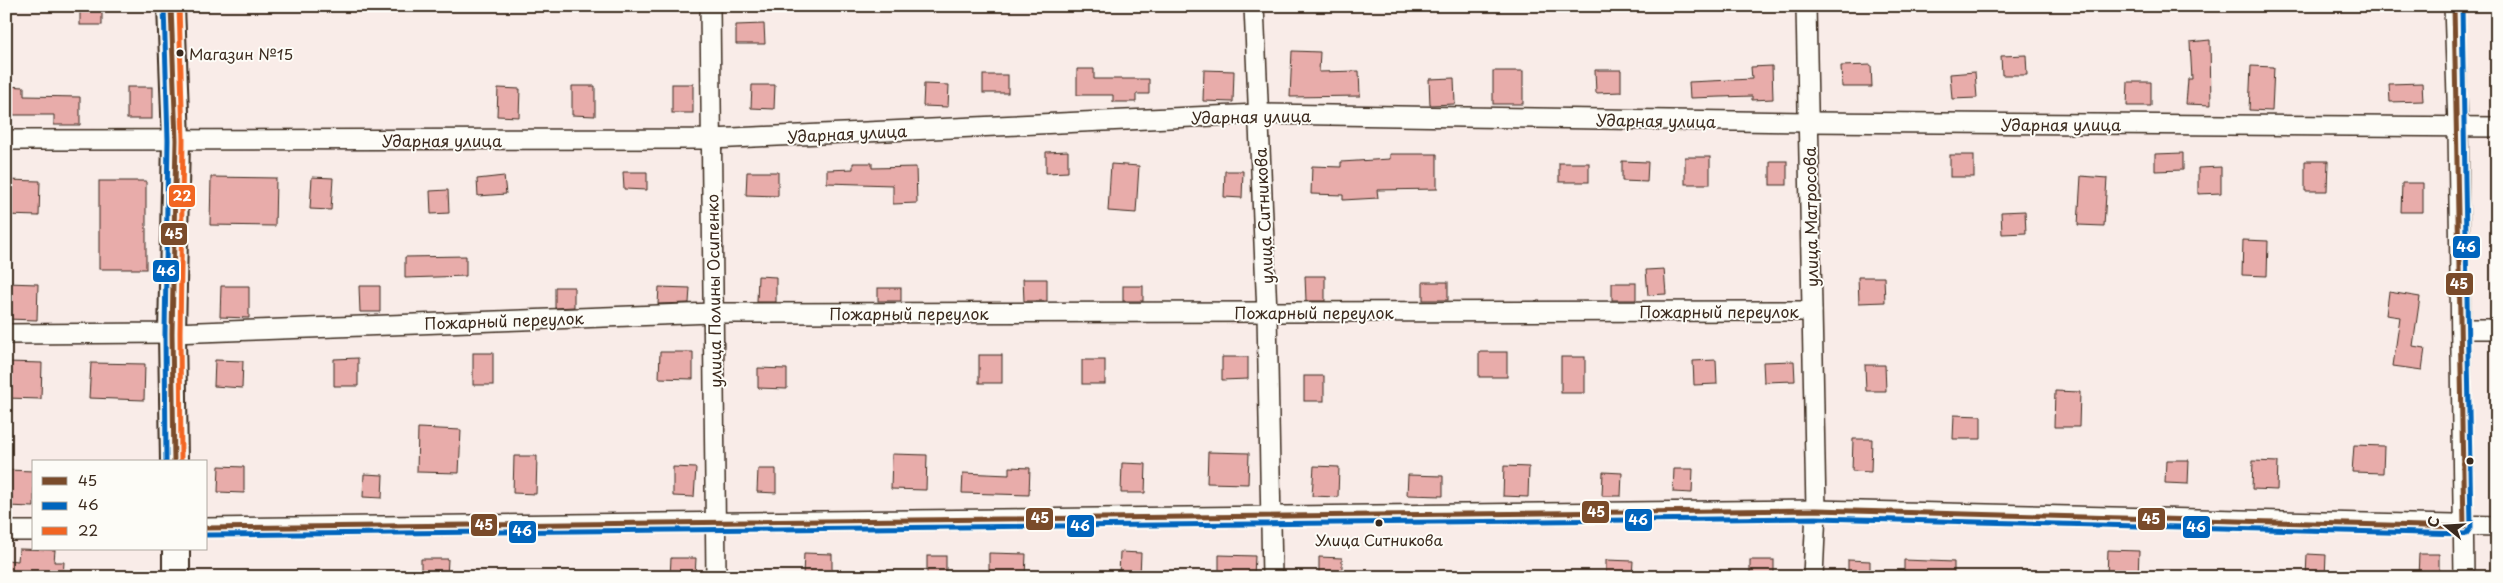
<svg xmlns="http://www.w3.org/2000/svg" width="2503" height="583" font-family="'Playpen Sans',sans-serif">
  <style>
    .building { fill: #e8acaa; stroke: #3b2a1e }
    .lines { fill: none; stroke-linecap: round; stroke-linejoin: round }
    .minor-casing { stroke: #3b2a1e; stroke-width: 22 }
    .secondary-casing { stroke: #3b2a1e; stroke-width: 30 }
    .minor { stroke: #fdfcf7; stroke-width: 19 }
    .secondary { stroke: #fdfcf7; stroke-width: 26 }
    .bus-1-casing { stroke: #fdfcf7; stroke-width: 9 }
    .bus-2-casing { stroke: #fdfcf7; stroke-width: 9 }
    .bus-3-casing { stroke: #fdfcf7; stroke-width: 9 }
    .bus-1 { stroke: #7a4b2a; stroke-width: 5 }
    .bus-2 { stroke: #0065bd; stroke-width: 5 }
    .bus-3 { stroke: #f26522; stroke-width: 5 }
    .bus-dot { fill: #3b2a1e; stroke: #fdfcf7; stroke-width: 2 }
    .labels { text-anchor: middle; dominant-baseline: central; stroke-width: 4; stroke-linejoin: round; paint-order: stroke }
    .bus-label { font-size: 15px; fill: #3b2a1e; stroke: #fdfcf7; text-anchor: start }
    .street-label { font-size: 16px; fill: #3b2a1e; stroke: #fdfcf7 }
    .line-badge { stroke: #fdfcf7; stroke-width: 2 }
    .badge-label { font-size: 14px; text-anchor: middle; font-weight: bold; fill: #fff }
  </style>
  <rect width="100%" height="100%" fill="#f9ece8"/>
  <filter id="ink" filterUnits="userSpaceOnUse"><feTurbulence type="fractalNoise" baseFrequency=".02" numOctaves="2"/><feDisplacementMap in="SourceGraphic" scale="10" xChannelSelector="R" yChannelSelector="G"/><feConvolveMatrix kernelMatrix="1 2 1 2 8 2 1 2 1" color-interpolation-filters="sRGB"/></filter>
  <g filter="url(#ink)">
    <g class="building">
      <rect x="80" y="6" width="22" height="19"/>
      <path d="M 764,24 L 765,44 L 736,44 L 736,25 Z"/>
      <path d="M 2210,40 L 2211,105 L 2186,104 L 2188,79 L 2192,79 L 2190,42 Z"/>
      <path d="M 1292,51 L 1320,52 L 1319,72 L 1359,71 L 1360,96 L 1290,97 Z"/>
      <path d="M 2026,55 L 2027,75 L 2002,75 L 2001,56 Z"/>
      <path d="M 1871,65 L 1872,87 L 1842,87 L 1841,66 Z"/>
      <path d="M 1772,66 L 1773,99 L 1752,100 L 1752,96 L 1690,98 L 1689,82 L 1752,79 L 1751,67 Z"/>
      <path d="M 2251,66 L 2274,67 L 2272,111 L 2249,110 Z"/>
      <path d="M 1077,69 L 1094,69 L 1094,79 L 1149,79 L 1149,94 L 1136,94 L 1136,102 L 1113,102 L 1113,95 L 1077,95 Z"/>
      <path d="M 1204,70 L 1234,71 L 1233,102 L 1203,101 Z"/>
      <path d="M 1595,70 L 1621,70 L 1621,92 L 1596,93 Z"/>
      <rect x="1493" y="71" width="30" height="33"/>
      <path d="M 1975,72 L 1977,98 L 1952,99 L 1950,74 Z"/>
      <rect x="983" y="75" width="25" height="18"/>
      <path d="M 1454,78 L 1455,104 L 1430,105 L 1429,79 Z"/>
      <path d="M 2128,82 L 2151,82 L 2151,106 L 2127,106 Z"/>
      <path d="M 2422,83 L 2423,101 L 2390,102 L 2389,84 Z"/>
      <rect x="672" y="84" width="21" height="29"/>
      <path d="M 924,84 L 949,85 L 948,107 L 923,106 Z"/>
      <path d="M 752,85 L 775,85 L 774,109 L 751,108 Z"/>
      <path d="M 6,86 L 24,87 L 24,96 L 80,97 L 80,125 L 54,125 L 54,115 L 6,115 Z"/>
      <path d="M 572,86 L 595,86 L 595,116 L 572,115 Z"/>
      <rect x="127" y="87" width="25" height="32"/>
      <path d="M 498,88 L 520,89 L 519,117 L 497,116 Z"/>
      <path d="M 1068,151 L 1068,172 L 1046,173 L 1046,152 Z"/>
      <path d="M 2183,153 L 2183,170 L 2155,171 L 2155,154 Z"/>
      <path d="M 1390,154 L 1437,154 L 1437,189 L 1377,190 L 1378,198 L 1343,200 L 1343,195 L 1311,194 L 1312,166 L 1341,167 L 1341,162 L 1390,159 Z"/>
      <rect x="1950" y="155" width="24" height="22"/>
      <rect x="1685" y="157" width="25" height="27"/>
      <path d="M 1622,161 L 1648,162 L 1647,182 L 1622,181 Z"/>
      <rect x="1770" y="161" width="17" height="24"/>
      <path d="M 2305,161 L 2328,161 L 2327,191 L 2305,191 Z"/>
      <path d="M 853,163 L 872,163 L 872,168 L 916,167 L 917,203 L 893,204 L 893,185 L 827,183 L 827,170 L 853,169 Z"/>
      <rect x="1559" y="163" width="30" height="19"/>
      <path d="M 1111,164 L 1139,166 L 1136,213 L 1108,211 Z"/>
      <path d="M 2221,167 L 2221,193 L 2198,194 L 2198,168 Z"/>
      <path d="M 1225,171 L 1243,171 L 1242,198 L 1224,197 Z"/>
      <path d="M 623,172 L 647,172 L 647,190 L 624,189 Z"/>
      <path d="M 747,172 L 778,172 L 778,196 L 746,195 Z"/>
      <path d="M 504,176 L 506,194 L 478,196 L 477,179 Z"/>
      <path d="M 2081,176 L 2107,178 L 2104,226 L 2078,225 Z"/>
      <path d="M 211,177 L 276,178 L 275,226 L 210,225 Z"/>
      <path d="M 312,177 L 333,178 L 331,210 L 310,209 Z"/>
      <path d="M 6,180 L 40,181 L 39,216 L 6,215 Z"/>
      <rect x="99" y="181" width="47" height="88"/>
      <path d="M 2402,183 L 2423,183 L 2423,212 L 2401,212 Z"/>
      <path d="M 448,190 L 449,213 L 431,214 L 430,191 Z"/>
      <path d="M 2025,211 L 2026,233 L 2002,234 L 2001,212 Z"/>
      <path d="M 2243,240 L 2268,241 L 2267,276 L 2242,275 Z"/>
      <path d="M 466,256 L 466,276 L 405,278 L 405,257 Z"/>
      <path d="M 1664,269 L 1666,294 L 1648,295 L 1646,270 Z"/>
      <path d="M 758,276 L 776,277 L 776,302 L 757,302 Z"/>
      <path d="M 1305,276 L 1325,276 L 1325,301 L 1306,301 Z"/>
      <path d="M 1858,277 L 1884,277 L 1885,302 L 1859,303 Z"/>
      <path d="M 1023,279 L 1047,279 L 1047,301 L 1024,301 Z"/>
      <rect x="1423" y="282" width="25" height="18"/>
      <path d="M 6,283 L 38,284 L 37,320 L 6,319 Z"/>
      <rect x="1612" y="283" width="24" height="17"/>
      <path d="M 221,286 L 249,286 L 249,318 L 220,317 Z"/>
      <path d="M 359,286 L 380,286 L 380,312 L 360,312 Z"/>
      <rect x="1123" y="286" width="20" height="15"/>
      <path d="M 555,287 L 574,287 L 574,307 L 555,308 Z"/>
      <path d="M 659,287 L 690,288 L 689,303 L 658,304 Z"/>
      <rect x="878" y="288" width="23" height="13"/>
      <path d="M 2389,292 L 2420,297 L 2413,346 L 2425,348 L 2422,370 L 2393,366 L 2400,317 L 2386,315 Z"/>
      <path d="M 660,352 L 693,352 L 693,379 L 659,378 Z"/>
      <rect x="1479" y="352" width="28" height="25"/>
      <rect x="473" y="353" width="20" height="32"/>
      <rect x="979" y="355" width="23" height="28"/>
      <path d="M 1222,357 L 1248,357 L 1248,379 L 1222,380 Z"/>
      <rect x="1561" y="357" width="24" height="36"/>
      <path d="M 358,358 L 358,386 L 334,386 L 334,359 Z"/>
      <path d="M 215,360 L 243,361 L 242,388 L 214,386 Z"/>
      <rect x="1082" y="360" width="23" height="24"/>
      <path d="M 1716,360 L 1717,384 L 1694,385 L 1693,361 Z"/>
      <path d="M 1794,361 L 1795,381 L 1764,382 L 1763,362 Z"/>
      <path d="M 6,362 L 42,363 L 41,399 L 6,398 Z"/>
      <path d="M 91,363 L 145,364 L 144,400 L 89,398 Z"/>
      <path d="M 1865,365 L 1885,365 L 1886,391 L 1866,391 Z"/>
      <path d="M 758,368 L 787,369 L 787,389 L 758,388 Z"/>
      <rect x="1304" y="376" width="20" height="25"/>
      <path d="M 2055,391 L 2080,392 L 2079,427 L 2054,427 Z"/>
      <path d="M 1954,415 L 1981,416 L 1981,439 L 1953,439 Z"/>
      <path d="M 418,428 L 461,430 L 459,473 L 417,472 Z"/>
      <path d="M 1853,439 L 1872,439 L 1871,472 L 1852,471 Z"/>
      <path d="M 2354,445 L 2384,446 L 2383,473 L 2352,472 Z"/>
      <path d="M 1208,452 L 1249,453 L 1248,484 L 1207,483 Z"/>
      <path d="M 892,454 L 927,455 L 926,490 L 891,489 Z"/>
      <path d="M 514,456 L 537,456 L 536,494 L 513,493 Z"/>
      <path d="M 2166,460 L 2189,460 L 2188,484 L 2165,483 Z"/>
      <path d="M 2253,461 L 2278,462 L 2277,490 L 2252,489 Z"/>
      <path d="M 1122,463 L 1146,464 L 1145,493 L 1121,493 Z"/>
      <path d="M 219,466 L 244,467 L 244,493 L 218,492 Z"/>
      <path d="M 1314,466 L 1339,467 L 1338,497 L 1312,496 Z"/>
      <path d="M 1504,466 L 1529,467 L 1528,497 L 1503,496 Z"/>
      <path d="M 673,467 L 696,468 L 694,497 L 673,496 Z"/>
      <path d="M 1009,467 L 1030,468 L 1029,495 L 962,493 L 963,473 L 1009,475 Z"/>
      <path d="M 758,469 L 776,469 L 776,493 L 757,492 Z"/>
      <path d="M 1674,469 L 1693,469 L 1692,493 L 1673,492 Z"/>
      <path d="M 6,470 L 34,471 L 34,507 L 6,506 Z"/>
      <path d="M 1603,472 L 1622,473 L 1621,496 L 1602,496 Z"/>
      <path d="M 364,474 L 383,475 L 382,498 L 363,497 Z"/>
      <path d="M 1408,475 L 1443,476 L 1443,496 L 1407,495 Z"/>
      <path d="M 19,549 L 55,550 L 54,562 L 64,562 L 63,577 L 6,577 L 6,560 L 18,561 Z"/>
      <path d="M 2108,550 L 2139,551 L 2138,577 L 2107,577 Z"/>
      <path d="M 1120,552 L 1141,553 L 1140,576 L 1119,575 Z"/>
      <path d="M 804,553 L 832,554 L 832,577 L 803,576 Z"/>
      <path d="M 989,553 L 1026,554 L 1025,577 L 989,577 Z"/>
      <path d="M 2307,554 L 2326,555 L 2325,577 L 2306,577 Z"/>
      <path d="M 2419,554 L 2439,554 L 2439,577 L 2418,577 Z"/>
      <path d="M 1219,555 L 1255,556 L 1254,577 L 1219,577 Z"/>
      <rect x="927" y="556" width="19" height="21"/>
      <path d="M 1319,557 L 1342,558 L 1342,577 L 1319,577 Z"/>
      <path d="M 671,558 L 696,558 L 695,577 L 670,577 Z"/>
      <path d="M 421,559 L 448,559 L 447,577 L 421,577 Z"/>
      <path d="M 1606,560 L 1633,561 L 1632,577 L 1606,577 Z"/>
      <rect x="1750" y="560" width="24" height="17"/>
      <path d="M 1848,560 L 1870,561 L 1870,577 L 1848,577 Z"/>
      <path d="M 1904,560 L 1954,562 L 1954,577 L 1904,577 Z"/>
    </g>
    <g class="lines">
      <defs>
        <g id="minor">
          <path d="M 710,6 L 716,577"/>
          <path d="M 1254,6 L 1267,313 L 1272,577"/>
          <path d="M 1806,6 L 1816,510 L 1813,577"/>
          <path d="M 2454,6 L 2458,127 L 2464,577"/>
          <path d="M 6,140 L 711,139 L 1258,114 L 1808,122 L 2497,127"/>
          <path d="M 2461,329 L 2497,329"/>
          <path d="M 6,334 L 172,333 L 713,313 L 1812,311"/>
          <path d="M 206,528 L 1816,510 L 2497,526"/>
          <path d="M 6,531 L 34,531"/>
        </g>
        <g id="secondary">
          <path d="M 171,6 L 176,140 L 172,333 L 174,462"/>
          <path d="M 176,549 L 176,577"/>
        </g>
      </defs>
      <use href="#minor" class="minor-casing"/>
      <use href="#secondary" class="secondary-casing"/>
      <use href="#minor" class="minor"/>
      <use href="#secondary" class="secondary"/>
      <defs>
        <g id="bus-1">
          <path d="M 171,6 L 176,140 L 172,333 L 174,462"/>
          <path d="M 206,528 L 1816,510 L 2464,527 L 2454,6"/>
        </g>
        <g id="bus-2">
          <path d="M 164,6 L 168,140 L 165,333 L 166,462"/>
          <path d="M 206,535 L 1816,518 L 2466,534 L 2471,527 L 2462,6"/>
        </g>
        <path id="bus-3" d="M 179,6 L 183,140 L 180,333 L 181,462"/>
      </defs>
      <use href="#bus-1" class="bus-1-casing"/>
      <use href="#bus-2" class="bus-2-casing"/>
      <use href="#bus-3" class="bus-3-casing"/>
      <use href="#bus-1" class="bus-1"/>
      <use href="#bus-2" class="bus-2"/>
      <use href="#bus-3" class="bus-3"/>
    </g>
  </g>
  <g class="bus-dot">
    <circle cx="180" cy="53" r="4.5"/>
    <circle cx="2470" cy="461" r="4.5"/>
    <circle cx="1379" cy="523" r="4.5"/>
  </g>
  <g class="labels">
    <g class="bus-label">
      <text x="189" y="53">Магазин №15</text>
      <text x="1379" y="539" text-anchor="middle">Улица Ситникова</text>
    </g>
    <g class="street-label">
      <text transform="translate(1251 116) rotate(-1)">Ударная улица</text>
      <text transform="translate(1656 120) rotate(1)">Ударная улица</text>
      <text x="2061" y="124">Ударная улица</text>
      <text transform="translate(847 133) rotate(-3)">Ударная улица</text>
      <text x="442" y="140">Ударная улица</text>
      <text transform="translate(1263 216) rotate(-93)">улица Ситникова</text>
      <text transform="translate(1810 217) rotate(-91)">улица Матросова</text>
      <text transform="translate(713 291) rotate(-91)">улица Полины Осипенко</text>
      <text x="1719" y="311">Пожарный переулок</text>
      <text x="1314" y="312">Пожарный переулок</text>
      <text x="909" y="313">Пожарный переулок</text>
      <text transform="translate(504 320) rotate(-2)">Пожарный переулок</text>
    </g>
  </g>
  <g class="line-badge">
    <rect x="168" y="184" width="28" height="24" rx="5" fill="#f26522"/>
    <rect x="160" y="222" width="28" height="24" rx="5" fill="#7a4b2a"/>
    <rect x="2452" y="235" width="29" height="24" rx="5" fill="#0065bd"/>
    <rect x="152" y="259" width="28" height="24" rx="5" fill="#0065bd"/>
    <rect x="2445" y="272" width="29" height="24" rx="5" fill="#7a4b2a"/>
    <rect x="1581" y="500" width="29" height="24" rx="5" fill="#7a4b2a"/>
    <rect x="1025" y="507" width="29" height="24" rx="5" fill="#7a4b2a"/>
    <rect x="2137" y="507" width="29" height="24" rx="5" fill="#7a4b2a"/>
    <rect x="1624" y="508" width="29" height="24" rx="5" fill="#0065bd"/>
    <rect x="470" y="513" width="28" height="24" rx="5" fill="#7a4b2a"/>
    <rect x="1066" y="514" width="29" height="24" rx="5" fill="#0065bd"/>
    <rect x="2182" y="515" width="29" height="24" rx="5" fill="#0065bd"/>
    <rect x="508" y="520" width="29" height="24" rx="5" fill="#0065bd"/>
  </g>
  <g class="badge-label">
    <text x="182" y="201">22</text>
    <text x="174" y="239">45</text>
    <text x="2466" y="252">46</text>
    <text x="166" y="276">46</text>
    <text x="2459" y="289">45</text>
    <text x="1596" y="517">45</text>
    <text x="1040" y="523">45</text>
    <text x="2151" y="524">45</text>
    <text x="1638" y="525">46</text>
    <text x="484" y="530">45</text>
    <text x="1080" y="531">46</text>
    <text x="2196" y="532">46</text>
    <text x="522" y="536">46</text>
  </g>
  <rect width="2503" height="583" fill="none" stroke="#fdfcf7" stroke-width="25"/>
  <rect x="12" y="12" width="2478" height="558" fill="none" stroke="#3b2a1e" stroke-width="2" filter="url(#ink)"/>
  <rect x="32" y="460" width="175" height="90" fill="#fdfcf7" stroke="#afa8a0"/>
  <rect x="42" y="477" width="25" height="8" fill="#7a4b2a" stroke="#afa8a0"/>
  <text x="78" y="486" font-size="15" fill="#3b2a1e">45</text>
  <rect x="42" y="502" width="25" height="8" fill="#0065bd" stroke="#afa8a0"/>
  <text x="78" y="510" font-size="15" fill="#3b2a1e">46</text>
  <rect x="42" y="527" width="25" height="8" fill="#f26522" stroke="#afa8a0"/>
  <text x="78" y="536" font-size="15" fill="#3b2a1e">22</text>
  <g transform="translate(2446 526) rotate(288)" stroke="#fdfcf7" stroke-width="4" paint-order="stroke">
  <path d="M0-4L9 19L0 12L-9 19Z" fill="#3b2a1e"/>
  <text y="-8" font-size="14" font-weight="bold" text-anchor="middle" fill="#3b2a1e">С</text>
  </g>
</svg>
